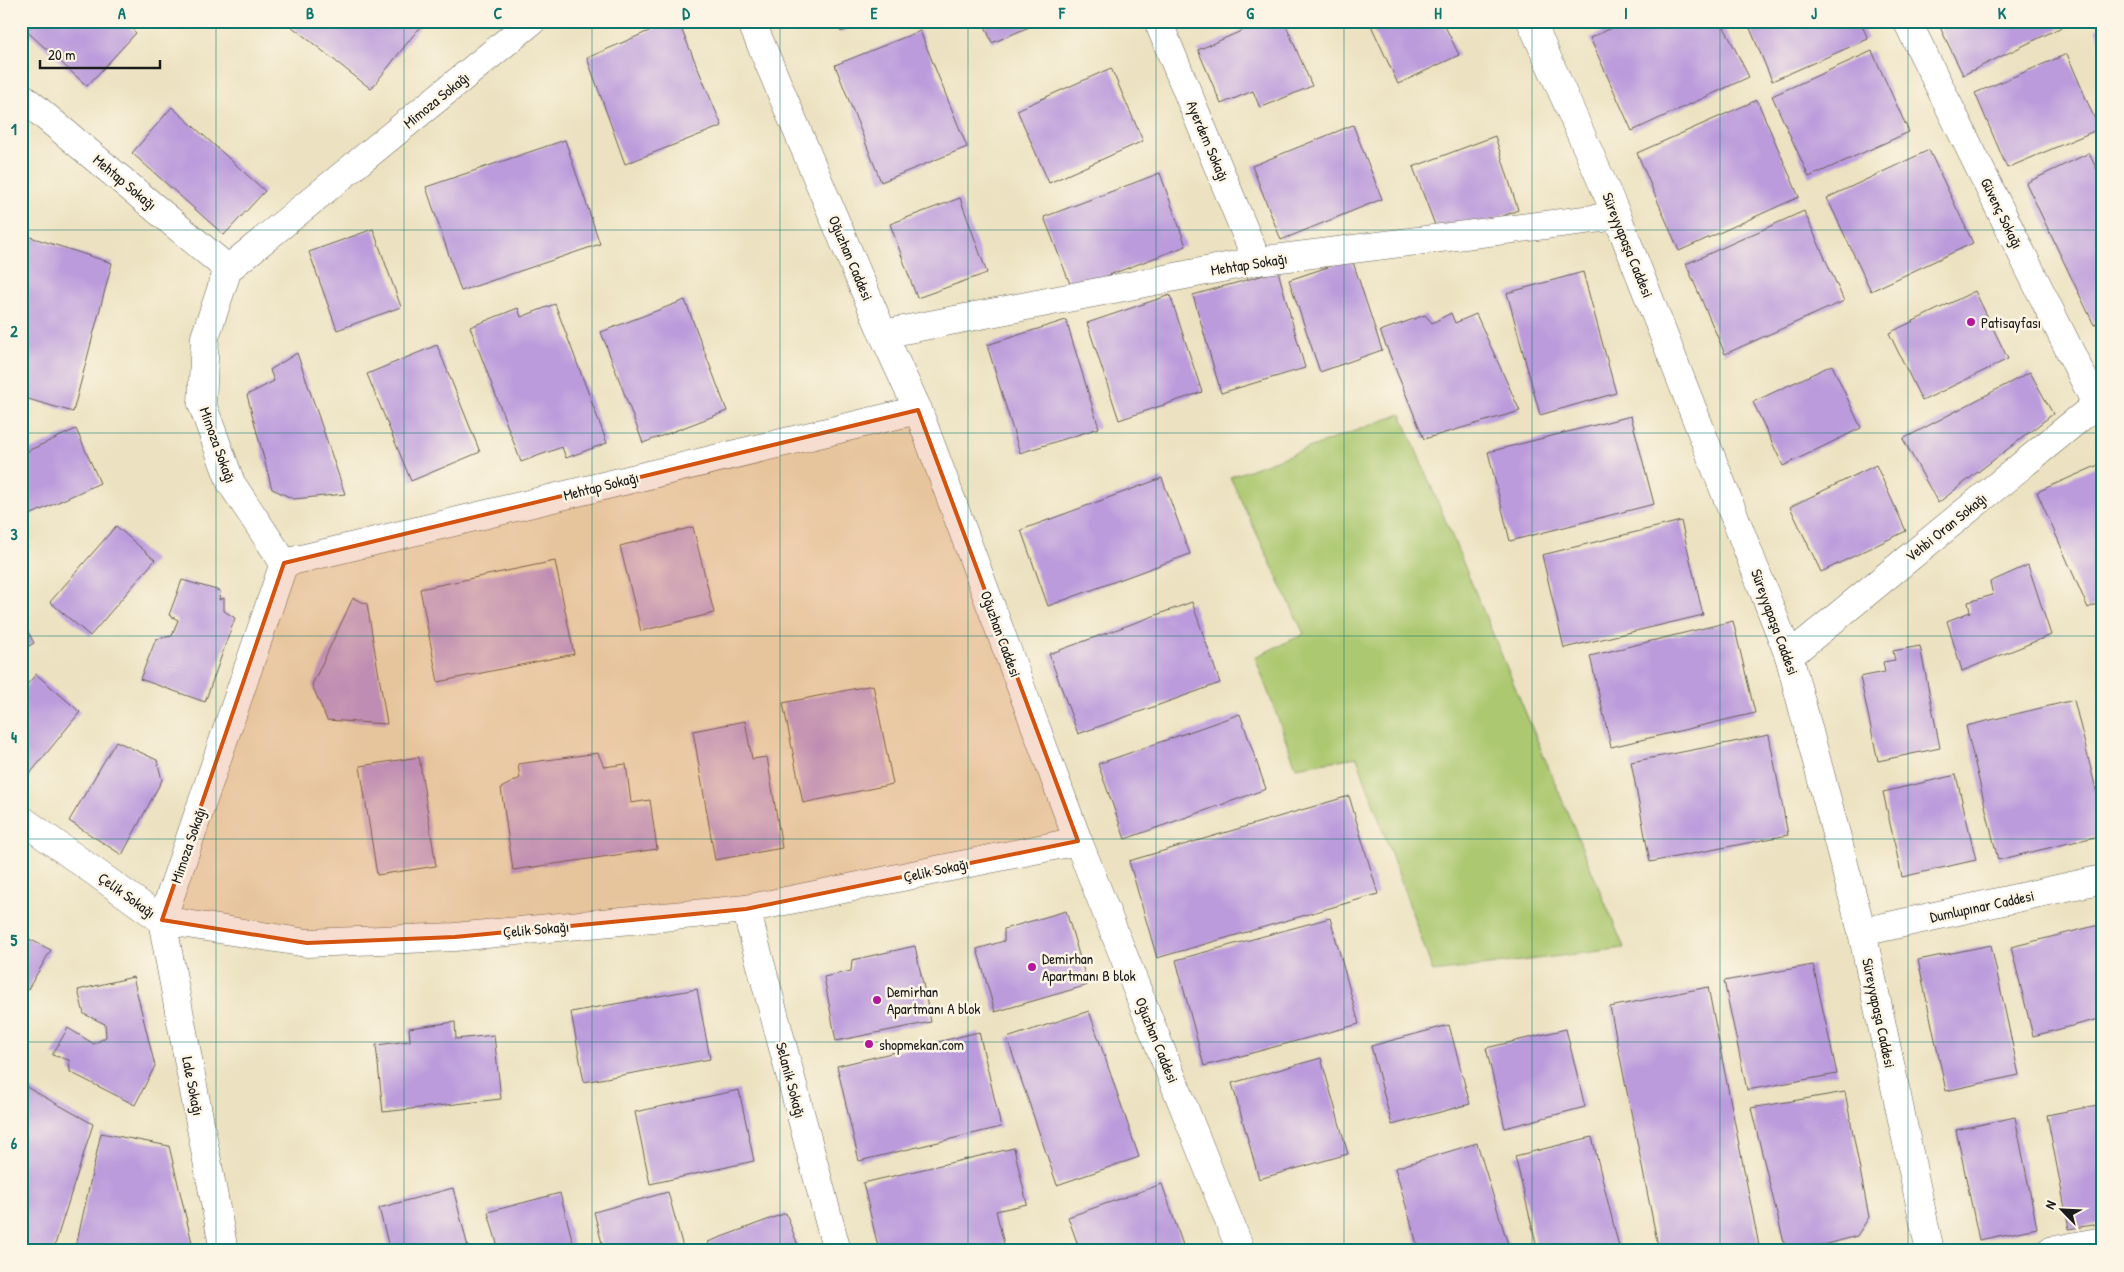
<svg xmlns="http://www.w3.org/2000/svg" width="2124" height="1272" font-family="'Patrick Hand',sans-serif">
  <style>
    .green { fill: #acc86f; stroke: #647246 }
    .building { fill: #bb9bdc }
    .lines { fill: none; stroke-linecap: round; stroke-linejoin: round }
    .street-casing { stroke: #656156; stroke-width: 29 }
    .street { stroke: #fff; stroke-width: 28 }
    .marked { fill: #d4530e; fill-opacity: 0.2; stroke: #d4530e; stroke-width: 4; stroke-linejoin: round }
    .grid { fill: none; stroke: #0f766e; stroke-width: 1; stroke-opacity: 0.55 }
    .poi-dot { fill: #b5179e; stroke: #fcf5e5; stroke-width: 2 }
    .labels { text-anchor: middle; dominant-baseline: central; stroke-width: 5; stroke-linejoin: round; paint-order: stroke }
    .street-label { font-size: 15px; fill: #1c1c1c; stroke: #fcf5e5 }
    .poi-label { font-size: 15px; fill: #1c1c1c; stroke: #fcf5e5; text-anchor: start }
    .neatline { fill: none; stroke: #0f766e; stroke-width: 2 }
    .grid-label { font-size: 16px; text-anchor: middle; font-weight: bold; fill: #0f766e }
  </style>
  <rect width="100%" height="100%" fill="#fcf5e5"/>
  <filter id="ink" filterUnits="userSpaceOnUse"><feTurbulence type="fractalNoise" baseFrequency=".02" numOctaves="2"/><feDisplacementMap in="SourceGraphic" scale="10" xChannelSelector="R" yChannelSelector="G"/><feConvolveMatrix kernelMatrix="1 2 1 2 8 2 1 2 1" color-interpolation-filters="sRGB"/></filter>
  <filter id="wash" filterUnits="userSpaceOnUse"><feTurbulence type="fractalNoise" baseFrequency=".0096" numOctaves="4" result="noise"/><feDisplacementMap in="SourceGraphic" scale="20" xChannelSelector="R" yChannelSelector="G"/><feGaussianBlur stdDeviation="1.12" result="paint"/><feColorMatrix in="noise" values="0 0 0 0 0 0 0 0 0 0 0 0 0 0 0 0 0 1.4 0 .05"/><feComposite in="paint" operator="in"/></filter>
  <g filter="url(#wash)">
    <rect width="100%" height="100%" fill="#ece2c1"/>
    <path class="green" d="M 1401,414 L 1624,948 L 1433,972 L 1357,757 L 1296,767 L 1255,657 L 1304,634 L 1230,477 Z"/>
    <g id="blocks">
      <g class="building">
        <path d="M 21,21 L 124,21 L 136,33 L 87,86 L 21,26 Z"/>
        <path d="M 295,21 L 421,21 L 423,23 L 371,89 L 291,26 Z"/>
        <path d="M 672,21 L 678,21 L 722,126 L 625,164 L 587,58 Z"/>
        <path d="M 837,21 L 868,21 L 841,32 Z"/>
        <path d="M 983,21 L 1043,21 L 992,43 Z"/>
        <path d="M 1264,21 L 1284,21 L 1312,86 L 1260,108 L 1253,91 L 1221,104 L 1198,50 Z"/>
        <path d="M 1369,21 L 1421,21 L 1422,25 L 1443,22 L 1459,55 L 1398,84 Z"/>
        <path d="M 1627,21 L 1721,21 L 1749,77 L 1632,131 L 1590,38 Z"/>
        <path d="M 1747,21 L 1860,21 L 1868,39 L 1772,81 Z"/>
        <path d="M 1937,21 L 2074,21 L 1963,75 Z"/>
        <path d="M 2103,27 L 2103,51 L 2102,51 L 2096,29 Z"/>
        <path d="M 920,31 L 967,147 L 881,182 L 835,65 Z"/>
        <path d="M 1872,51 L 1909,132 L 1809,177 L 1772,96 Z"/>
        <path d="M 2067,54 L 2099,129 L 2007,168 L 1975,93 Z"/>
        <path d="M 1111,68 L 1143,141 L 1049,183 L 1017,110 Z"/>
        <path d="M 1757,100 L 1799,197 L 1679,251 L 1637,153 Z"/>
        <path d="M 172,107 L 265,191 L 224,235 L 132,153 Z"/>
        <path d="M 1353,125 L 1382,199 L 1281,240 L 1252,166 Z"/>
        <path d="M 1495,136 L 1518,210 L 1472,228 L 1468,220 L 1438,233 L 1413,167 Z"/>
        <path d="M 565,140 L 600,244 L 461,291 L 426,187 Z"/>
        <path d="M 1929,150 L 1973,243 L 1871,291 L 1827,198 Z"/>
        <path d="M 2089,153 L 2103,183 L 2103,320 L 2094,325 L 2026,183 Z"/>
        <path d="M 1160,173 L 1186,246 L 1072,289 L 1044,217 Z"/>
        <path d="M 960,198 L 987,273 L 917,298 L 890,224 Z"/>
        <path d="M 1804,211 L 1844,301 L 1725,354 L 1686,264 Z"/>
        <path d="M 373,229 L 401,307 L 337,330 L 309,252 Z"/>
        <path d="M 21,234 L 112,263 L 73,412 L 21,397 Z"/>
        <path d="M 1352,259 L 1382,350 L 1320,372 L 1289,280 Z"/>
        <path d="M 1278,271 L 1305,368 L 1221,393 L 1193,295 Z"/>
        <path d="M 1583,272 L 1616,393 L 1540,415 L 1507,293 Z"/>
        <path d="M 1975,291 L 2008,359 L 1922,401 L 1889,333 Z"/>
        <path d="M 1170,295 L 1202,392 L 1119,420 L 1087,323 Z"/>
        <path d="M 685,300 L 727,411 L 643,443 L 601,332 Z"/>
        <path d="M 555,304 L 607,443 L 566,458 L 562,447 L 521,462 L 470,327 L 518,308 L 521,317 Z"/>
        <path d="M 1451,313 L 1455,323 L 1476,314 L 1520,411 L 1424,439 L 1380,331 L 1425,315 L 1432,323 Z"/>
        <path d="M 1066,320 L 1099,428 L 1020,453 L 987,345 Z"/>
        <path d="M 437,345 L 480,452 L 411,481 L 367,374 Z"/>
        <path d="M 297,353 L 345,494 L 294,499 L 272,489 L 247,395 L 274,381 L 270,370 Z"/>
        <path d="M 1832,365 L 1861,428 L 1783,466 L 1753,402 Z"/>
        <path d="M 2030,372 L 2053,414 L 1938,503 L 1903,439 Z"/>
        <path d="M 1631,416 L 1654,504 L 1510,541 L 1488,452 Z"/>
        <path d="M 76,429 L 100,483 L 21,519 L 21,454 Z"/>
        <path d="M 2103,463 L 2103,601 L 2088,608 L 2037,492 Z"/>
        <path d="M 1876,465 L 1906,531 L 1821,572 L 1790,507 Z"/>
        <path d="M 1162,478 L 1190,554 L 1048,606 L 1021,530 Z"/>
        <path d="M 1681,521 L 1703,615 L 1564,648 L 1542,555 Z"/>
        <path d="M 116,526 L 155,560 L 90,636 L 50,602 Z"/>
        <path d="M 693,527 L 714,613 L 641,631 L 620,546 Z"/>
        <path d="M 555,561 L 574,654 L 438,682 L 420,589 Z"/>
        <path d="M 2028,565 L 2051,635 L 1962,671 L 1947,621 L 1970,612 L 1968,602 L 1993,595 L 1990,582 Z"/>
        <path d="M 182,580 L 220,591 L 219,600 L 224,598 L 224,611 L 235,618 L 205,702 L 140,679 L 156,639 L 172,636 L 178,620 L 169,615 Z"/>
        <path d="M 353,598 L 367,604 L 387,724 L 327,720 L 312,685 Z"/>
        <path d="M 1192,602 L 1220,683 L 1078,734 L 1049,654 Z"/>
        <path d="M 21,619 L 34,643 L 21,651 Z"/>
        <path d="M 1733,621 L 1755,713 L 1611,747 L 1590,656 Z"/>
        <path d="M 1920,646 L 1940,748 L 1878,761 L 1860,677 L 1885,672 L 1883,662 L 1895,660 L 1893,651 Z"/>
        <path d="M 36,674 L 80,712 L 24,781 L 21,779 L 21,692 Z"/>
        <path d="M 873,685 L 893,784 L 803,803 L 783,703 Z"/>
        <path d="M 2074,700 L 2103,818 L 2103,835 L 1998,860 L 1966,726 Z"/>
        <path d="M 1240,714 L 1266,789 L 1125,839 L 1098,764 Z"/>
        <path d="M 745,721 L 752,759 L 767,757 L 782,848 L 715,860 L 693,731 Z"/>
        <path d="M 1769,735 L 1788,835 L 1650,862 L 1631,762 Z"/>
        <path d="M 116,741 L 157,760 L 162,780 L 122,855 L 69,821 Z"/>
        <path d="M 598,753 L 604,767 L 626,764 L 631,803 L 650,800 L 657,849 L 513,870 L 501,788 L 520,778 L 518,764 Z"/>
        <path d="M 419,757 L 436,866 L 377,875 L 360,766 Z"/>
        <path d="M 1956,775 L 1976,860 L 1902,877 L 1883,792 Z"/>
        <path d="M 1349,796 L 1378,894 L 1157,958 L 1129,861 Z"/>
        <path d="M 1066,911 L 1088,985 L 995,1012 L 977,949 L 1004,941 L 1004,929 Z"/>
        <path d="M 1330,918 L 1359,1024 L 1204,1066 L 1176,960 Z"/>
        <path d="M 2103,924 L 2103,1018 L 2033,1036 L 2011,947 Z"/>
        <path d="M 21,935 L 51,950 L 21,1001 Z"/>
        <path d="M 1991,945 L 2019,1075 L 1946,1091 L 1918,960 Z"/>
        <path d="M 915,946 L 931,1022 L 836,1041 L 824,977 L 851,971 L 852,960 Z"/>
        <path d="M 1813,965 L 1837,1074 L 1747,1090 L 1724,981 Z"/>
        <path d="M 133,977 L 155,1066 L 135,1105 L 70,1072 L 69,1060 L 52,1055 L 68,1028 L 94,1044 L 106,1037 L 105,1024 L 84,1014 L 78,990 Z"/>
        <path d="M 1708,987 L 1760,1251 L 1659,1251 L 1610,1007 Z"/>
        <path d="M 697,989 L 710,1059 L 584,1082 L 571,1012 Z"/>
        <path d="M 1089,1011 L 1139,1157 L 1057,1185 L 1007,1038 Z"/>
        <path d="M 455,1022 L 456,1039 L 494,1035 L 501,1099 L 383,1112 L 376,1045 L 410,1041 L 409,1028 Z"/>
        <path d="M 1449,1025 L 1470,1104 L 1392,1125 L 1371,1046 Z"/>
        <path d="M 1566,1029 L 1585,1107 L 1505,1128 L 1486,1048 Z"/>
        <path d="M 979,1032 L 1001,1127 L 859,1161 L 837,1066 Z"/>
        <path d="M 1321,1058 L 1348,1154 L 1259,1179 L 1232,1083 Z"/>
        <path d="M 21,1084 L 93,1124 L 53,1251 L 21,1251 Z"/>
        <path d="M 739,1090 L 754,1161 L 650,1184 L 635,1112 Z"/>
        <path d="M 1845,1092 L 1869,1217 L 1857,1236 L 1802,1251 L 1786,1251 L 1751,1108 Z"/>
        <path d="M 2103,1104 L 2103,1223 L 2069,1229 L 2047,1115 Z"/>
        <path d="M 2015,1117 L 2037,1228 L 1979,1240 L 1956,1130 Z"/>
        <path d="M 101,1133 L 169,1146 L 194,1251 L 75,1251 Z"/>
        <path d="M 1592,1137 L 1620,1251 L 1538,1251 L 1515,1156 Z"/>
        <path d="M 1477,1143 L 1510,1251 L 1419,1251 L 1395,1168 Z"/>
        <path d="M 1014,1148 L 1027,1204 L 996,1211 L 1005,1248 L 993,1251 L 928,1251 L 926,1243 L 894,1251 L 879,1251 L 863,1183 Z"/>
        <path d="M 1162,1184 L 1185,1251 L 1080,1251 L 1068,1217 Z"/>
        <path d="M 453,1188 L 469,1251 L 390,1251 L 379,1208 Z"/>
        <path d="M 668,1192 L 684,1251 L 604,1251 L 594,1212 Z"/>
        <path d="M 560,1193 L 575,1251 L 499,1251 L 488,1212 Z"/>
        <path d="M 786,1213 L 800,1251 L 711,1251 L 708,1242 Z"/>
      </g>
    </g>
  </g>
  <g filter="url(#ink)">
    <use href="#blocks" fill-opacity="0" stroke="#656156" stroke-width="1"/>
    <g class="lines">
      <defs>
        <g id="street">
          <path d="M 751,21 L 883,334 L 918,410 L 1078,841 L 1241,1251"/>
          <path d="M 1158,21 L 1257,261"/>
          <path d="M 1531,21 L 1617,216 L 1789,656 L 1862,932 L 1930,1251"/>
          <path d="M 1907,21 L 2096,404"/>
          <path d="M 21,96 L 228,269"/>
          <path d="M 883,334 L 1257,261 L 1617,216"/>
          <path d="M 284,563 L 918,410"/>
          <path d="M 1789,656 L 2103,399"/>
          <path d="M 21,819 L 162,920 L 307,943 L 455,937 L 746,909 L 1078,841"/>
          <path d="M 746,909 L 837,1251"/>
          <path d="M 1862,932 L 2103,879"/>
          <path d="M 224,1251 L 162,920 L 284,563 L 231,483 L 202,404 L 205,337 L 228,269 L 532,21"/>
          <path d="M 2050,1251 L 2103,1241"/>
        </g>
      </defs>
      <use href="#street" class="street-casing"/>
      <use href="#street" class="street"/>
    </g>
  </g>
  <path class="marked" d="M 918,410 L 1078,841 L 746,909 L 455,937 L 307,943 L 162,920 L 284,563 Z"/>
  <path class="grid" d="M 216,21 L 216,1251M 404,21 L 404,1251M 592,21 L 592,1251M 780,21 L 780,1251M 968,21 L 968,1251M 1156,21 L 1156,1251M 1344,21 L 1344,1251M 1532,21 L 1532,1251M 1720,21 L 1720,1251M 1908,21 L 1908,1251M 21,230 L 2103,230M 21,433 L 2103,433M 21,636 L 2103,636M 21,839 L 2103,839M 21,1042 L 2103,1042"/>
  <g class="poi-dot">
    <circle cx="1971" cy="322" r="5"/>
    <circle cx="1032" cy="967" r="5"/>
    <circle cx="877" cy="1000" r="5"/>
    <circle cx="869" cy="1044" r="5"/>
  </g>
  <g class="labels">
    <g class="street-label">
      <text transform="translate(436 100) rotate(-39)">Mimoza Sokağı</text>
      <text transform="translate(1208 141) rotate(67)">Ayerdem Sokağı</text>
      <text transform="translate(125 182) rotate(40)">Mehtap Sokağı</text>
      <text transform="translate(2002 213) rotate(64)">Güvenç Sokağı</text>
      <text transform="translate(1628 245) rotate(68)">Süreyyapaşa Caddesi</text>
      <text transform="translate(851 258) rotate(67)">Oğuzhan Caddesi</text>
      <text transform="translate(1249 264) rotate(-9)">Mehtap Sokağı</text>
      <text transform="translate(218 445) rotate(70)">Mimoza Sokağı</text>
      <text transform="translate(601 486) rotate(-14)">Mehtap Sokağı</text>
      <text transform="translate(1946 527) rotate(-39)">Vehbi Oran Sokağı</text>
      <text transform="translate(1775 622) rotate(70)">Süreyyapaşa Caddesi</text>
      <text transform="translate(1001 634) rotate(70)">Oğuzhan Caddesi</text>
      <text transform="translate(188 845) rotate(-71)">Mimoza Sokağı</text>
      <text transform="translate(936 870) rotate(-12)">Çelik Sokağı</text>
      <text transform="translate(127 895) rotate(36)">Çelik Sokağı</text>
      <text transform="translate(1982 906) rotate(-12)">Dumlupınar Caddesi</text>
      <text transform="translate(536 929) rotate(-5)">Çelik Sokağı</text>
      <text transform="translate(1879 1013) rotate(78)">Süreyyapaşa Caddesi</text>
      <text transform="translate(1157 1040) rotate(68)">Oğuzhan Caddesi</text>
      <text transform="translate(791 1080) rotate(75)">Selanik Sokağı</text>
      <text transform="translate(193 1086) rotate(79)">Lale Sokağı</text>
    </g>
    <g class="poi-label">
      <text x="1981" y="322">Patisayfası</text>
      <text x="1042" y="958">Demirhan<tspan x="1042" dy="17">Apartmanı B blok</tspan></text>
      <text x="887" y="991">Demirhan<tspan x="887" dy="17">Apartmanı A blok</tspan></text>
      <text x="879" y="1044">shopmekan.com</text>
    </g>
  </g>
  <rect width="2124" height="1272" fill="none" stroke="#fcf5e5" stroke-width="55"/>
  <g transform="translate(2062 1210) rotate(294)" stroke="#fcf5e5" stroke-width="4" paint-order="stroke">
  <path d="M0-4L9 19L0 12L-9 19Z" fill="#1c1c1c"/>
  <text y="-8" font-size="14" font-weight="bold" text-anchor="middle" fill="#1c1c1c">N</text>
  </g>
  <path d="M40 60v8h120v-8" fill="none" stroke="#1c1c1c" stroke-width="2.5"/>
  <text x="48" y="60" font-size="15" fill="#1c1c1c" stroke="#fcf5e5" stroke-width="4" paint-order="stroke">20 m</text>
  <rect x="28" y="28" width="2068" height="1216" class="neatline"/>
  <g class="grid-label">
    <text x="122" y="19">A</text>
    <text x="310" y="19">B</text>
    <text x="498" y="19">C</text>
    <text x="686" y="19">D</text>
    <text x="874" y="19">E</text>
    <text x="1062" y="19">F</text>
    <text x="1250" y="19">G</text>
    <text x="1438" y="19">H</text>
    <text x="1626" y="19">I</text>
    <text x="1814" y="19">J</text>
    <text x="2002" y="19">K</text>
    <text x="14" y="135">1</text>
    <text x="14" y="337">2</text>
    <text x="14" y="540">3</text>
    <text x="14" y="743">4</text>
    <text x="14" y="946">5</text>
    <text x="14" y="1149">6</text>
  </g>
</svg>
